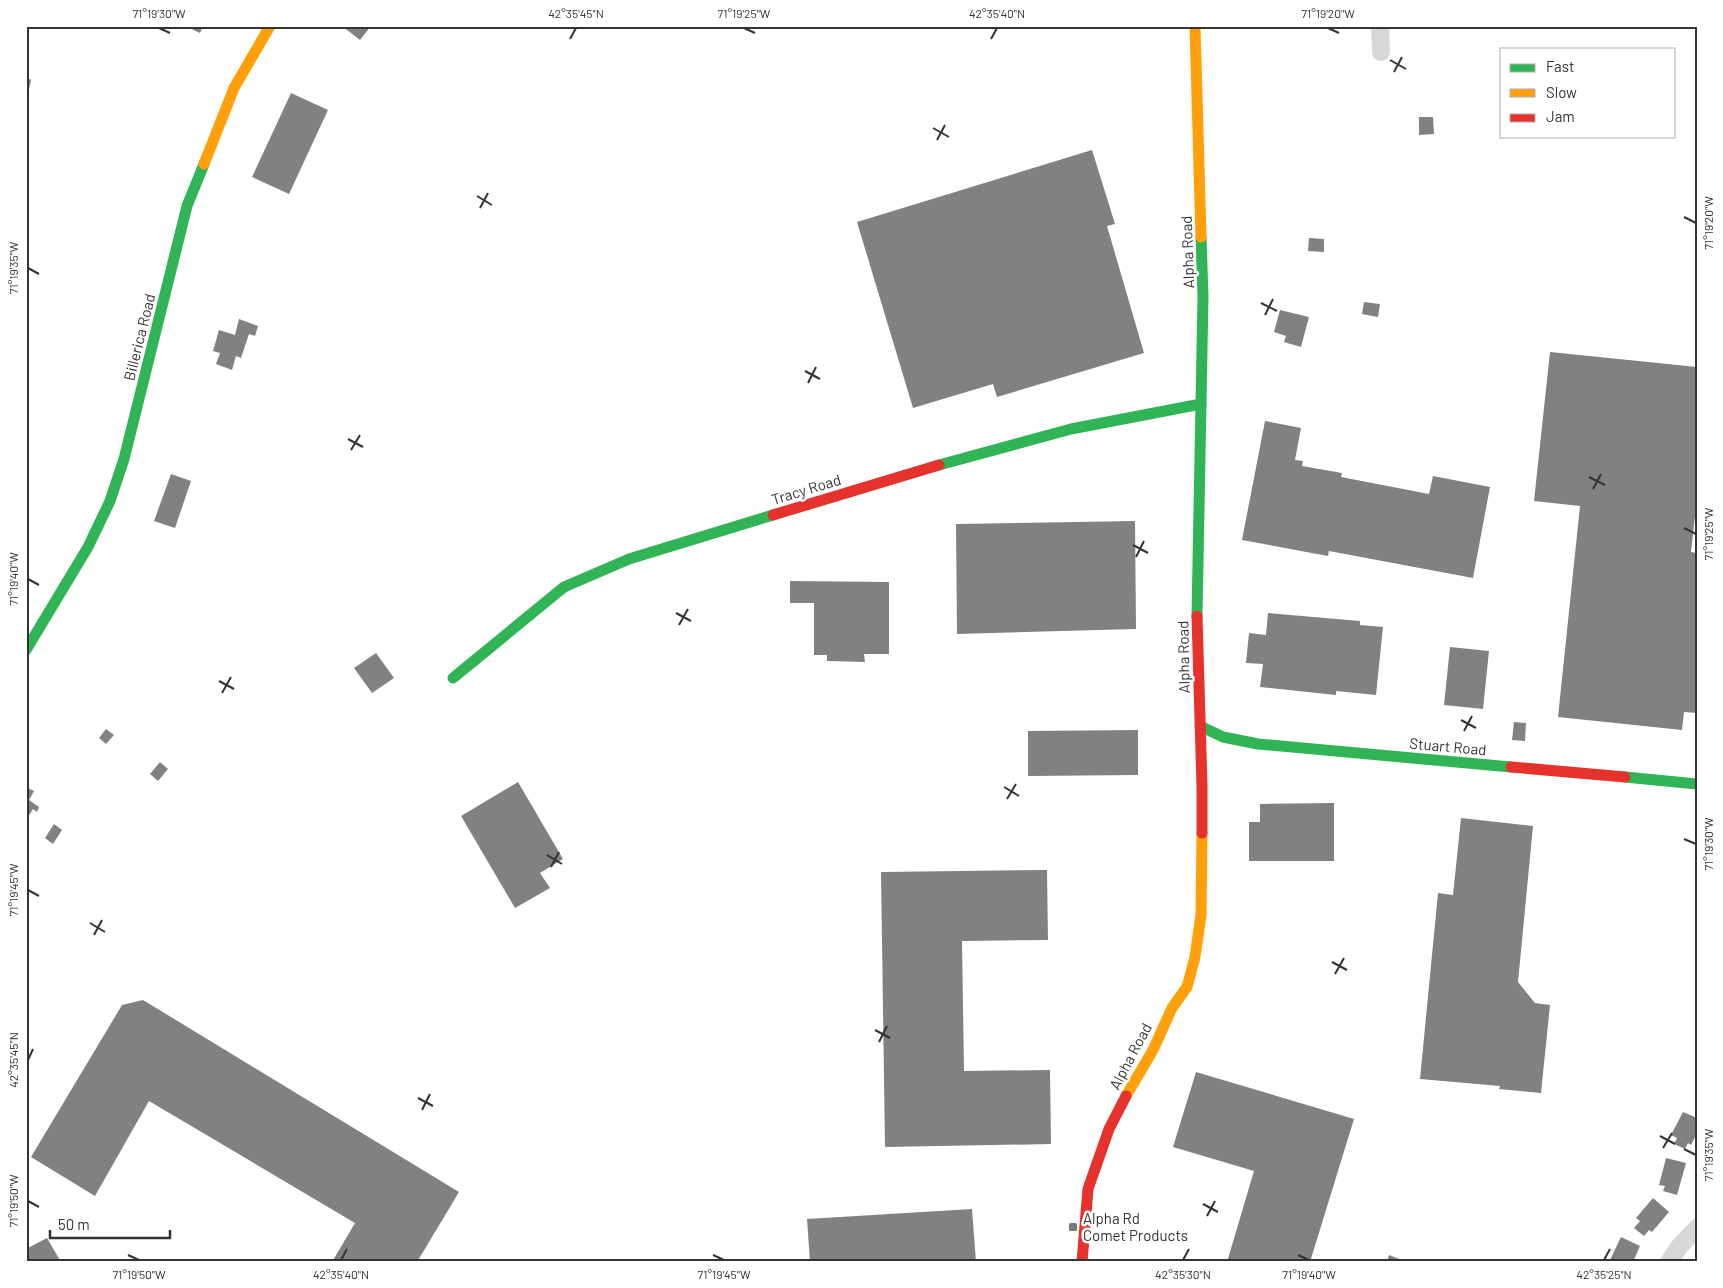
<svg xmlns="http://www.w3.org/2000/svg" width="1723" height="1288" font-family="Barlow,sans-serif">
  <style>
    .building { fill: #818181 }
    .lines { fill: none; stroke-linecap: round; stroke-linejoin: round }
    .street { stroke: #d7d7d7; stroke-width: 18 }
    .fast { stroke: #30b455; stroke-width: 11 }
    .slow { stroke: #ff9f0a; stroke-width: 11 }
    .jam { stroke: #e5322d; stroke-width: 11 }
    .ticks { fill: none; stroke: #333; stroke-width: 2 }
    .poi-dot { fill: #7a7a7a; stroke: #fff; stroke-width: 2 }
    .labels { text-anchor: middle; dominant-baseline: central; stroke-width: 5; stroke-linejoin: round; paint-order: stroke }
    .street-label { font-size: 15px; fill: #333; stroke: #fff }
    .poi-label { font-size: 15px; fill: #333; stroke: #fff; text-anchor: start }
    .neatline { fill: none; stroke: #333; stroke-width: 2 }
    .ticks-label { font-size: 12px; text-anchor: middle; fill: #333 }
  </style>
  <rect width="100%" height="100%" fill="#fff"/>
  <g class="building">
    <path d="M 185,26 L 207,26 L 205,29 L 202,28 L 200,33 Z"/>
    <path d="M 342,26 L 371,26 L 360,40 Z"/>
    <path d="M 26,77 L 31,80 L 27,99 L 26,99 Z"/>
    <path d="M 291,93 L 328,110 L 289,194 L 252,177 Z"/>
    <path d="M 1419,117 L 1433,117 L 1434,134 L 1419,135 Z"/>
    <path d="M 1092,150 L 1115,224 L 1107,226 L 1144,353 L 997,397 L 993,384 L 913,408 L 857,222 Z"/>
    <path d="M 1309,238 L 1324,239 L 1324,252 L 1308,251 Z"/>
    <path d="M 1364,302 L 1380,304 L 1378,317 L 1362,314 Z"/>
    <path d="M 1280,310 L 1309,317 L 1301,347 L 1284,342 L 1286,336 L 1274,332 Z"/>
    <path d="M 239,319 L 258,326 L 255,336 L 249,334 L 241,358 L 236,356 L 232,370 L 216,364 L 220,353 L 213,351 L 219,330 L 235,335 Z"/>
    <path d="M 1550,352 L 1697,367 L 1697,498 L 1691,552 L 1697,553 L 1697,713 L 1684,712 L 1682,730 L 1558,717 L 1580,506 L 1534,501 Z"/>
    <path d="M 1265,421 L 1301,428 L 1295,460 L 1303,461 L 1302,466 L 1342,473 L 1341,477 L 1429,494 L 1433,476 L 1490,487 L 1473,578 L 1329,551 L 1328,556 L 1242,540 Z"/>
    <path d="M 171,474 L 191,481 L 175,528 L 154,521 Z"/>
    <path d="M 1135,521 L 1136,629 L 957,634 L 956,524 Z"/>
    <path d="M 790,581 L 889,582 L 889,654 L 864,654 L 865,662 L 827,661 L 827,655 L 814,655 L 814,603 L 790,603 Z"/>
    <path d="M 1268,613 L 1360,621 L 1360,625 L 1383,627 L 1376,695 L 1336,691 L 1336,695 L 1260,687 L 1263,664 L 1246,663 L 1249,633 L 1266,635 Z"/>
    <path d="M 1450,647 L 1489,651 L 1483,709 L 1444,705 Z"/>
    <path d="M 376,653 L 394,678 L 372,693 L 354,668 Z"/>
    <path d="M 1514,722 L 1526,723 L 1525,741 L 1512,740 Z"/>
    <path d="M 106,729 L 114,735 L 106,744 L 99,738 Z"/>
    <path d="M 1138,730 L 1138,775 L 1028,776 L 1028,731 Z"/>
    <path d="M 160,762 L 168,769 L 158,781 L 150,774 Z"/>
    <path d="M 518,782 L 563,859 L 540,873 L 550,888 L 515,908 L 461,816 Z"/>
    <path d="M 26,787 L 34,791 L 29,800 L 39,807 L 37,812 L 33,809 L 28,817 L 26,816 Z"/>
    <path d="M 1334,803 L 1334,861 L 1249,861 L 1249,822 L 1260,822 L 1260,804 Z"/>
    <path d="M 1461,818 L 1533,826 L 1518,982 L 1535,1003 L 1550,1005 L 1541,1093 L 1499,1089 L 1500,1086 L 1420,1079 L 1438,893 L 1453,895 Z"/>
    <path d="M 54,824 L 62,830 L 53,844 L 45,838 Z"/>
    <path d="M 1047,870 L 1048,940 L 962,941 L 964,1071 L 1050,1070 L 1051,1144 L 885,1147 L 881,872 Z"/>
    <path d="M 143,1000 L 459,1192 L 417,1262 L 332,1262 L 355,1223 L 149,1101 L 95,1196 L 31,1157 L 122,1005 Z"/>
    <path d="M 1196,1072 L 1354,1119 L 1310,1262 L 1227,1262 L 1254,1171 L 1173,1147 Z"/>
    <path d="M 1683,1112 L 1697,1118 L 1697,1133 L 1691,1145 L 1688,1143 L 1685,1149 L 1674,1144 L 1677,1138 L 1671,1135 Z"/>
    <path d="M 1666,1158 L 1686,1163 L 1677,1195 L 1663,1191 L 1665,1186 L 1659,1185 Z"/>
    <path d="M 1653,1198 L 1669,1212 L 1652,1232 L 1649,1230 L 1644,1236 L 1634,1228 L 1640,1221 L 1636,1218 Z"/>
    <path d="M 972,1209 L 976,1262 L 810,1262 L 807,1219 Z"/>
    <path d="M 1621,1237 L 1640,1246 L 1633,1262 L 1610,1260 Z"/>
    <path d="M 47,1238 L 61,1262 L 26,1262 L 26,1249 Z"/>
    <path d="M 1389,1255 L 1407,1262 L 1387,1262 Z"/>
  </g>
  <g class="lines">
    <g class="street">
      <path d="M 1380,26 L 1381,52"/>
      <path d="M 1669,1262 L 1679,1247 L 1697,1228"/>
    </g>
    <g class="fast">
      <path d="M 939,465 L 1071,429 L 1201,404"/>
      <path d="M 1197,616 L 1203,296 L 1201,237"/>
      <path d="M 26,650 L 88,547 L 110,501 L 124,459 L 187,206 L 204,164"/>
      <path d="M 453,678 L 564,587 L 629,559 L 773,515"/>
      <path d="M 1200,726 L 1223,737 L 1258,744 L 1511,767"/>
      <path d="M 1625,777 L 1697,784"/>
    </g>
    <g class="slow">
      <path d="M 1195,26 L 1201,237"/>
      <path d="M 204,164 L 234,88 L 270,26"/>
      <path d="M 1126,1096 L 1153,1050 L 1172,1008 L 1187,987 L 1195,957 L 1201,915 L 1202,833"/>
    </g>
    <g class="jam">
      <path d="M 773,515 L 939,465"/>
      <path d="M 1197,616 L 1202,786 L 1202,833"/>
      <path d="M 1511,767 L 1625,777"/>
      <path d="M 1082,1262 L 1088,1189 L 1109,1129 L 1126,1096"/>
    </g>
  </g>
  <path class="ticks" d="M 159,28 L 170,33M 744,28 L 755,33M 1328,28 L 1339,33M 570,39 L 576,28M 991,39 L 997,28M 1390,60 L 1406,69M 1394,72 L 1402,57M 933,128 L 949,137M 937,140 L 945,125M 477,196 L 492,205M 480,208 L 488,193M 1684,217 L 1696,223M 28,268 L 39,274M 1261,303 L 1277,311M 1265,315 L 1273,299M 805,371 L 820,379M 808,383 L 816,367M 348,439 L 363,447M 351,450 L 360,435M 1589,477 L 1605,485M 1593,489 L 1601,474M 1684,528 L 1696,534M 1133,545 L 1148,553M 1136,557 L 1144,541M 28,579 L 39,585M 676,613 L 691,621M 679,625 L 688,609M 219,681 L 234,689M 222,693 L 231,677M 1461,720 L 1476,728M 1464,731 L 1472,716M 1004,787 L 1019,796M 1007,799 L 1016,784M 1684,839 L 1696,844M 547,855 L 562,864M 551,867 L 559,852M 28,890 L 39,896M 90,923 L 105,932M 94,935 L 102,920M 1332,962 L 1347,970M 1335,974 L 1344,958M 875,1030 L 890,1038M 879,1042 L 887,1026M 28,1060 L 33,1049M 418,1098 L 433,1106M 422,1110 L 430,1094M 1660,1136 L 1675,1144M 1663,1148 L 1672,1133M 1684,1149 L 1696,1155M 28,1201 L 39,1207M 1203,1204 L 1218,1212M 1207,1216 L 1215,1201M 128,1255 L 139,1260M 713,1255 L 724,1260M 1298,1255 L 1309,1260M 341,1260 L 347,1249M 1183,1260 L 1189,1249M 1604,1260 L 1610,1249"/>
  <rect class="poi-dot" x="1068" y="1222" width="10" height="10" rx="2.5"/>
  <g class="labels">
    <g class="street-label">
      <text transform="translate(1187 252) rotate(-92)">Alpha Road</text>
      <text transform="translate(139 337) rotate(-76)">Billerica Road</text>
      <text transform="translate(806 489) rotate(-17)">Tracy Road</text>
      <text transform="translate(1183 657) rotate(-91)">Alpha Road</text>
      <text transform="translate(1448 746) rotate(5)">Stuart Road</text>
      <text transform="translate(1130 1056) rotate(-62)">Alpha Road</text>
    </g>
    <g class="poi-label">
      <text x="1083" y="1218">Alpha Rd<tspan x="1083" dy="17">Comet Products</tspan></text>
    </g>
  </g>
  <rect width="1723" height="1288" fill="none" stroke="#ffffff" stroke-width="55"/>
  <rect x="1500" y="48" width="175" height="90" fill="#ffffff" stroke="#adadad"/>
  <rect x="1510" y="64" width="25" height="8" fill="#30b455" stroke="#adadad"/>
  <text x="1546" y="72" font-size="15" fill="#333333">Fast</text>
  <rect x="1510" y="89" width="25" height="8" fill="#ff9f0a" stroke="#adadad"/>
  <text x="1546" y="98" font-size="15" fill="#333333">Slow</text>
  <rect x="1510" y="114" width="25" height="8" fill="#e5322d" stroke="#adadad"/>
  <text x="1546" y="122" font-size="15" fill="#333333">Jam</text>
  <path d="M50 1230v8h120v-8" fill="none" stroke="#333333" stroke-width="2.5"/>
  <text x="58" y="1230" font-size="15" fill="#333333" stroke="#ffffff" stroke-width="4" paint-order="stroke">50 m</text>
  <rect x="28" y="28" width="1668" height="1232" class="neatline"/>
  <g class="ticks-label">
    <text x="159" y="18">71°19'30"W</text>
    <text x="576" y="18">42°35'45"N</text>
    <text x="744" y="18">71°19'25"W</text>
    <text x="997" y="18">42°35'40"N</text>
    <text x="1328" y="18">71°19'20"W</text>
    <text transform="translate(1709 223) rotate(-90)" y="4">71°19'20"W</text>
    <text transform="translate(14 268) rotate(-90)" y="4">71°19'35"W</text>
    <text transform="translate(1709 534) rotate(-90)" y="4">71°19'25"W</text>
    <text transform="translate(14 579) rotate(-90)" y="4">71°19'40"W</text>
    <text transform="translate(1709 844) rotate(-90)" y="4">71°19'30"W</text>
    <text transform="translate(14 890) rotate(-90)" y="4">71°19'45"W</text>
    <text transform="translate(14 1060) rotate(-90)" y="4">42°35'45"N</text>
    <text transform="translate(1709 1155) rotate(-90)" y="4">71°19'35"W</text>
    <text transform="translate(14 1201) rotate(-90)" y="4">71°19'50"W</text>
    <text x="139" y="1279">71°19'50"W</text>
    <text x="341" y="1279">42°35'40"N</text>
    <text x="724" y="1279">71°19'45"W</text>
    <text x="1183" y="1279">42°35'30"N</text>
    <text x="1309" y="1279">71°19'40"W</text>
    <text x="1604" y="1279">42°35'25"N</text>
  </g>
</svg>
